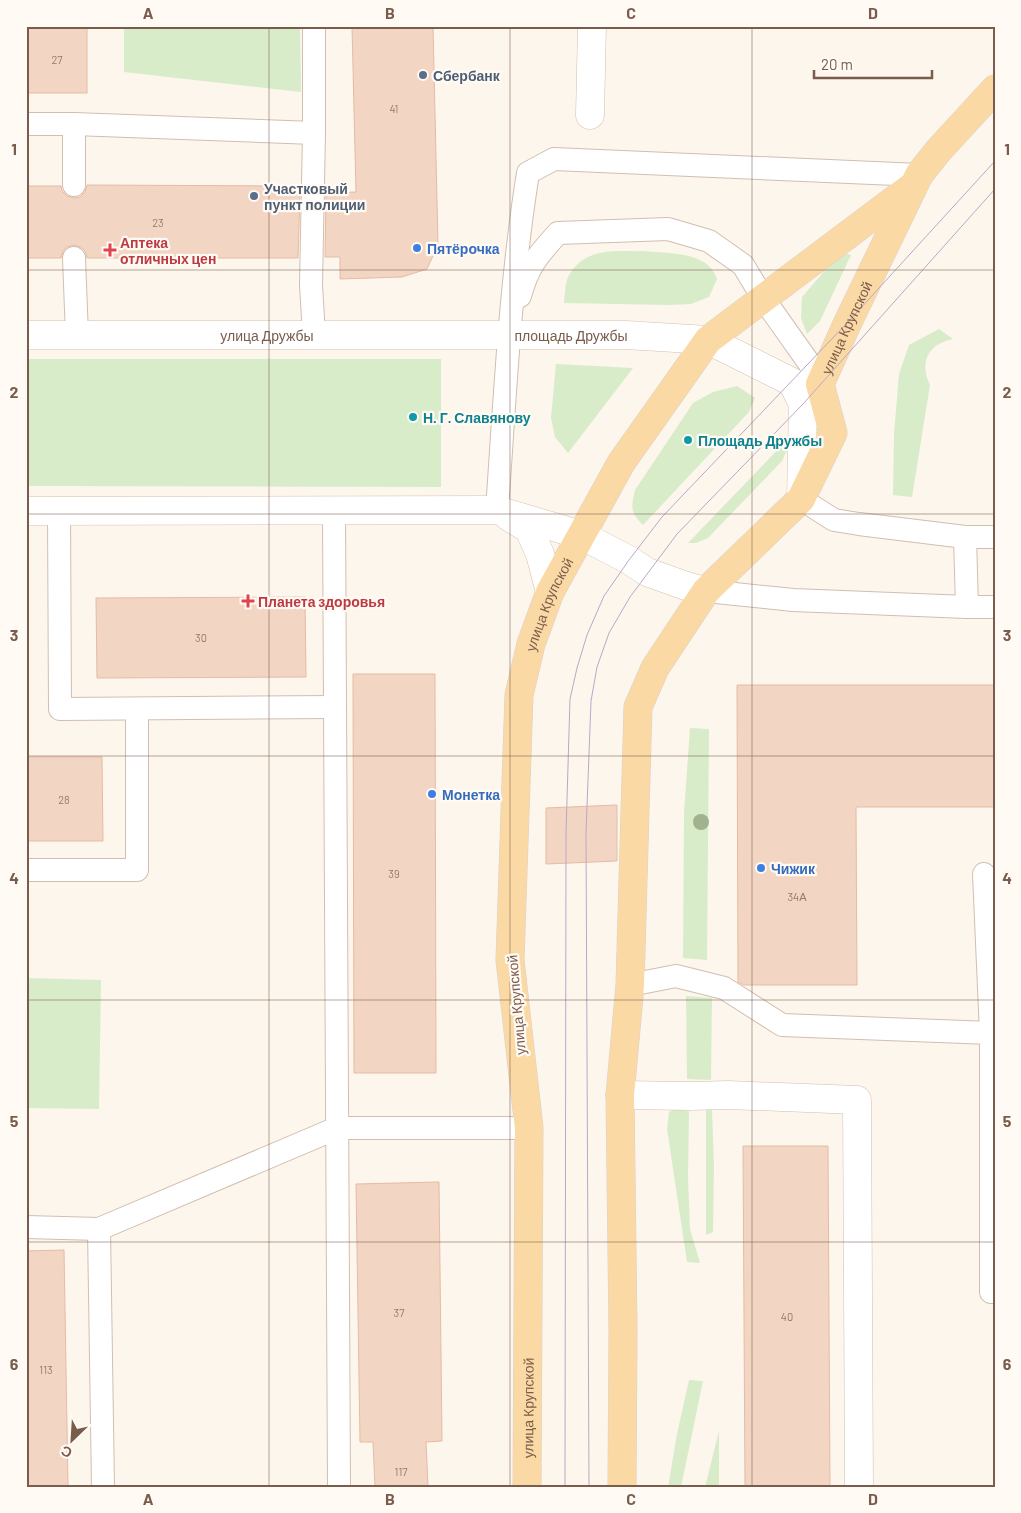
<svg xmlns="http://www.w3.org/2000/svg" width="1021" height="1513" font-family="Barlow,sans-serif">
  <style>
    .green { fill: #d8ecc9 }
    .building { fill: #f3d5c3; stroke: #e6bba3 }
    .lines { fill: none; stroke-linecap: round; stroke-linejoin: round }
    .service-casing { stroke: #d1beb0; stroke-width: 24 }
    .pedestrian-casing { stroke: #d1beb0; stroke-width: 29 }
    .minor-casing { stroke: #d1beb0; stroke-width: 29 }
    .secondary-casing { stroke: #d6c0b0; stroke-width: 29 }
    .primary-casing { stroke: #dad1cd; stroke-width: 29 }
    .service { stroke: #fff; stroke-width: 22 }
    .pedestrian { stroke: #fff; stroke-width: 28 }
    .minor { stroke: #fff; stroke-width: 28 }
    .secondary { stroke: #fff; stroke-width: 28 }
    .primary { stroke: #fbd9a5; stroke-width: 28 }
    .tram { stroke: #b9a8c9; stroke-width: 1 }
    .tree { fill: #a0b28e }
    .grid { fill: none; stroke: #7a5c4d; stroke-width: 1; stroke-opacity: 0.55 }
    .service-dot { fill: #5c6f8a; stroke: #fffaf3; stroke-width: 2 }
    .shop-dot { fill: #3f7fe0; stroke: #fffaf3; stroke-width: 2 }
    .health-dot { fill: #e0444e; stroke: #fffaf3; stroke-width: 2 }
    .culture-dot { fill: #0f9aa8; stroke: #fffaf3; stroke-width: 2 }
    .labels { text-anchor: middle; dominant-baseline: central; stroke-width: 4.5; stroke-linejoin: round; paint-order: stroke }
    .number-label { font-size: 11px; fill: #987a6a }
    .service-label { font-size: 14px; font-weight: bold; fill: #4e5e75; stroke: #fffaf3; text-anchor: start }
    .health-label { font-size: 14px; font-weight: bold; fill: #be3a42; stroke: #fffaf3; text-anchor: start }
    .shop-label { font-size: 14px; font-weight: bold; fill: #366cbe; stroke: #fffaf3; text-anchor: start }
    .street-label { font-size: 14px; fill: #7a5c4d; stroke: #fffaf3 }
    .culture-label { font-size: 14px; font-weight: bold; fill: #0d838f; stroke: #fffaf3; text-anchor: start }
    .neatline { fill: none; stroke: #7a5c4d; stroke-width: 2 }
    .grid-label { font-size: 16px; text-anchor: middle; font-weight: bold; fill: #7a5c4d }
  </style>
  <rect width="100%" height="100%" fill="#fdf6ec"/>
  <g class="green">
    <path d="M 124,26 L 300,26 L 301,92 L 124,72 Z"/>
    <path d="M 644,251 C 670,254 708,251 717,279 L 709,297 L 691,304 L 670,305 L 564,303 C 565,295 565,282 569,275 C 587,246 615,252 644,251 Z"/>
    <path d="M 841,252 L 851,255 L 820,321 L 807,334 L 801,318 L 802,297 Z"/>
    <path d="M 939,329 L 953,339 C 928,344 919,362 930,385 L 912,497 L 893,495 L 894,434 L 899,374 L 909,345 Z"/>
    <path d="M 26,359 L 441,359 L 441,487 L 26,486 Z"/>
    <path d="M 556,364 L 633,368 L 568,453 L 555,437 L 551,418 Z"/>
    <path d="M 737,386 L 755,398 L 749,412 L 643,525 C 630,512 631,507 635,490 L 693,403 L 713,392 Z"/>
    <path d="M 787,440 L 788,448 L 782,461 L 708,538 L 696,543 L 688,543 Z"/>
    <path d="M 690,728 L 709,729 L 707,960 L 683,958 L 684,813 Z"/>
    <path d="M 26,978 L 101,980 L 99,1109 L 26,1108 Z"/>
    <path d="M 686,996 L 712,998 L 711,1080 L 687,1079 Z"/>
    <path d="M 674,1109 L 689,1111 L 688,1177 L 690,1229 L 700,1263 L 687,1262 L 667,1129 L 669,1112 Z"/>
    <path d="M 706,1110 L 712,1110 L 714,1166 L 713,1232 L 706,1235 Z"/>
    <path d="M 689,1380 L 703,1381 L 681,1487 L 668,1487 L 677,1434 Z"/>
    <path d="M 719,1431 L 719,1487 L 705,1487 Z"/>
  </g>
  <g class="building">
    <rect x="26" y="26" width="61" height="67"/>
    <path d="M 352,26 L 433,26 L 438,245 L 427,269 L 402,277 L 340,279 L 340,257 L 325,257 L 326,193 L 356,192 Z"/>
    <path d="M 87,185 L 290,186 L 290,194 L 300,194 L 298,258 L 87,258 L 85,251 L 81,247 L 74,245 L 67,247 L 63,251 L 61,258 L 26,258 L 26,186 L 61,186 L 62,191 L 67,196 L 74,198 L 80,197 L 85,192 Z"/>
    <path d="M 305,597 L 306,677 L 97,678 L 96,598 Z"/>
    <path d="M 353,674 L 435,674 L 436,1073 L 354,1073 Z"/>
    <path d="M 737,685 L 995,685 L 995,807 L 856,807 L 857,985 L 744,985 L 738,982 Z"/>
    <path d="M 26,757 L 102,757 L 103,841 L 26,841 Z"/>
    <path d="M 617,805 L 617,861 L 546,864 L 546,808 Z"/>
    <path d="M 743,1146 L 828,1146 L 830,1487 L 745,1487 Z"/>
    <path d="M 439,1182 L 442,1441 L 426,1442 L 428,1487 L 375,1487 L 373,1442 L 360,1442 L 356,1184 Z"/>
    <path d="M 64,1250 L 68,1487 L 26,1487 L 26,1251 Z"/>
  </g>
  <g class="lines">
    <defs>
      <g id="service">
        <path d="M 314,26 L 314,133 L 311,285 L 314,335"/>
        <path d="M 26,124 L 74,124 L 314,133"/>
        <path d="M 74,124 L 74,185"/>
        <path d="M 74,258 L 77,336"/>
        <path d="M 520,296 C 528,266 538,255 558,233 L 668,229 L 709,241 L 743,265 L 763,298 L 809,363 L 820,384"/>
        <path d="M 801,499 L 834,520 L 859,524 L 965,537 L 995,537"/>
        <path d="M 334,510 L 339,1487"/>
        <path d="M 497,510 C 505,397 510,285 528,173 L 554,159 L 919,175"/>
        <path d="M 59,511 L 60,709 L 335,707"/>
        <path d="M 965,537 L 967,607 L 995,607"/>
        <path d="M 706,591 L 793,600 L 967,607"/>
        <path d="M 26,870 L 137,870 L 137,709"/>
        <path d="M 984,874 L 991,1033"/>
        <path d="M 630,985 L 676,976 L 724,988 L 782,1025 L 991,1033 L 991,1292 L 995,1292"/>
        <path d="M 26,1227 L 99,1229 L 337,1128 L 529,1128"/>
        <path d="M 99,1229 L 103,1487"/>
      </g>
      <path id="pedestrian" d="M 590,115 L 592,26"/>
      <path id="minor" d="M 620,1095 L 691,1096 L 728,1095 L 857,1100 L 859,1487"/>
      <g id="secondary">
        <path id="s1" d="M 26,335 L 626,335 L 708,340 L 792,382 L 803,404 L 801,499"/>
        <path d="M 26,511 L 497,510 L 581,535 L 629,560 L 647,572 L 686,586 L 706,591"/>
        <path d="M 509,517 L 529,529 L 540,554 L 550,592"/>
      </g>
      <g id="primary">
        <path id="s2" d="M 527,1487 L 529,1128 L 510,960 L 519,695 L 531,644 L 550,592 L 621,463 L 708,340 L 910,188"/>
        <path id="s3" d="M 622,1487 L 623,1330 L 620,1095 L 630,985 L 638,707 L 655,668 L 706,591 L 801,499 L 833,433 L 820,384 L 848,322 L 919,175 L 938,151 L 995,89"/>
      </g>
    </defs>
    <use href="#service" class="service-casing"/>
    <use href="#pedestrian" class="pedestrian-casing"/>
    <use href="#minor" class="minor-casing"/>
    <use href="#secondary" class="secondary-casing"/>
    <use href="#primary" class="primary-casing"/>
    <use href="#service" class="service"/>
    <use href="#pedestrian" class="pedestrian"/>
    <use href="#minor" class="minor"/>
    <use href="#secondary" class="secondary"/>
    <use href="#primary" class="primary"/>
    <g class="tram">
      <path d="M 565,1487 L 566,833 L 570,699 L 577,668 L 587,635 L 604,596 L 629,560 L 662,517 L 848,322 L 995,161"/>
      <path d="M 589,1487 L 586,833 L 591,701 L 597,667 L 609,633 L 630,597 L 677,534 L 803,404 L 995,189"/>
    </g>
  </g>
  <circle class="tree" cx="701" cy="822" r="8"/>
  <path class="grid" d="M 269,26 L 269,1487M 510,26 L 510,1487M 752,26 L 752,1487M 26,270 L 995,270M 26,514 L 995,514M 26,756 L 995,756M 26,1000 L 995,1000M 26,1242 L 995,1242"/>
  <g class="service-dot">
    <circle cx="423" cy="75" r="5"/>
    <circle cx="254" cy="196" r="5"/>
  </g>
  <g class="shop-dot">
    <circle cx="417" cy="248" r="5"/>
    <circle cx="432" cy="794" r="5"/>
    <circle cx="761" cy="868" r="5"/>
  </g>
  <g class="health-dot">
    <path d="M107.5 242.5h5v5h5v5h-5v5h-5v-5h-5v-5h5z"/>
    <path d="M245.5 593.5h5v5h5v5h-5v5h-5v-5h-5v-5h5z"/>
  </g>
  <g class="culture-dot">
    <circle cx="413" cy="417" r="5"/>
    <circle cx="688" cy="440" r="5"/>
  </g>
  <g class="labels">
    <g class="number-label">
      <text x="57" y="59">27</text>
      <text x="394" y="108">41</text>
      <text x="158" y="222">23</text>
      <text x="201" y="637">30</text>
      <text x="64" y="799">28</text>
      <text x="394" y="873">39</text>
      <text x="797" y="896">34А</text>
      <text x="399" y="1312">37</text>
      <text x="787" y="1316">40</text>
      <text x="46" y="1369">113</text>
      <text x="401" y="1471">117</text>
    </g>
    <g class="service-label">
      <text x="433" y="75">Сбербанк</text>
      <text x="264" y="188">Участковый<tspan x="264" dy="16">пункт полиции</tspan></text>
    </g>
    <g class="health-label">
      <text x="120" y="242">Аптека<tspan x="120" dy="16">отличных цен</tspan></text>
      <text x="258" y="601">Планета здоровья</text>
    </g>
    <g class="shop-label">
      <text x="427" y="248">Пятёрочка</text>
      <text x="442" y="794">Монетка</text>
      <text x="771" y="868">Чижик</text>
    </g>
    <g class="street-label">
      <text stroke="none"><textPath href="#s3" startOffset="1234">улица Крупской</textPath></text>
      <text stroke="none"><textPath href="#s1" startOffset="241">улица Дружбы</textPath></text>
      <text stroke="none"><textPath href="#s1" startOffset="545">площадь Дружбы</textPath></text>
      <text stroke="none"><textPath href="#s2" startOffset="889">улица Крупской</textPath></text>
      <text transform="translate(516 1005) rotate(-95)">улица Крупской</text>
      <text stroke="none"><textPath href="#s2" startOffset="79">улица Крупской</textPath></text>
    </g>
    <g class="culture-label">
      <text x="423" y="417">Н. Г. Славянову</text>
      <text x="698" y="440">Площадь Дружбы</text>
    </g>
  </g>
  <rect width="1021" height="1513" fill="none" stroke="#fffaf3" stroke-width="55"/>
  <g transform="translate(72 1440) rotate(205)" stroke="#fffaf3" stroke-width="4" paint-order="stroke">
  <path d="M0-4L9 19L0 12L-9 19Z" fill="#7a5c4d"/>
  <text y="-8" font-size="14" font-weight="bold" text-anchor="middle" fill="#7a5c4d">С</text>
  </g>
  <path d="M814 70v8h118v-8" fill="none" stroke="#7a5c4d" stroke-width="2.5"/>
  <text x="821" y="70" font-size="15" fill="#7a5c4d" stroke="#fffaf3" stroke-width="4" paint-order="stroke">20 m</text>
  <rect x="28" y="28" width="966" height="1458" class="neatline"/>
  <g class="grid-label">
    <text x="148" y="19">A</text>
    <text x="390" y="19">B</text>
    <text x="631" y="19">C</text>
    <text x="873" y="19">D</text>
    <text x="14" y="155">1</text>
    <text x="1007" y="155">1</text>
    <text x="14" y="398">2</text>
    <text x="1007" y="398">2</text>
    <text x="14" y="641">3</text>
    <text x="1007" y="641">3</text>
    <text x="14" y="884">4</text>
    <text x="1007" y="884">4</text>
    <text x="14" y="1127">5</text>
    <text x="1007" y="1127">5</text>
    <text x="14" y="1370">6</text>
    <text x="1007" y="1370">6</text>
    <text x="148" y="1505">A</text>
    <text x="390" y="1505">B</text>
    <text x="631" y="1505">C</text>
    <text x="873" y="1505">D</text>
  </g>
</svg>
